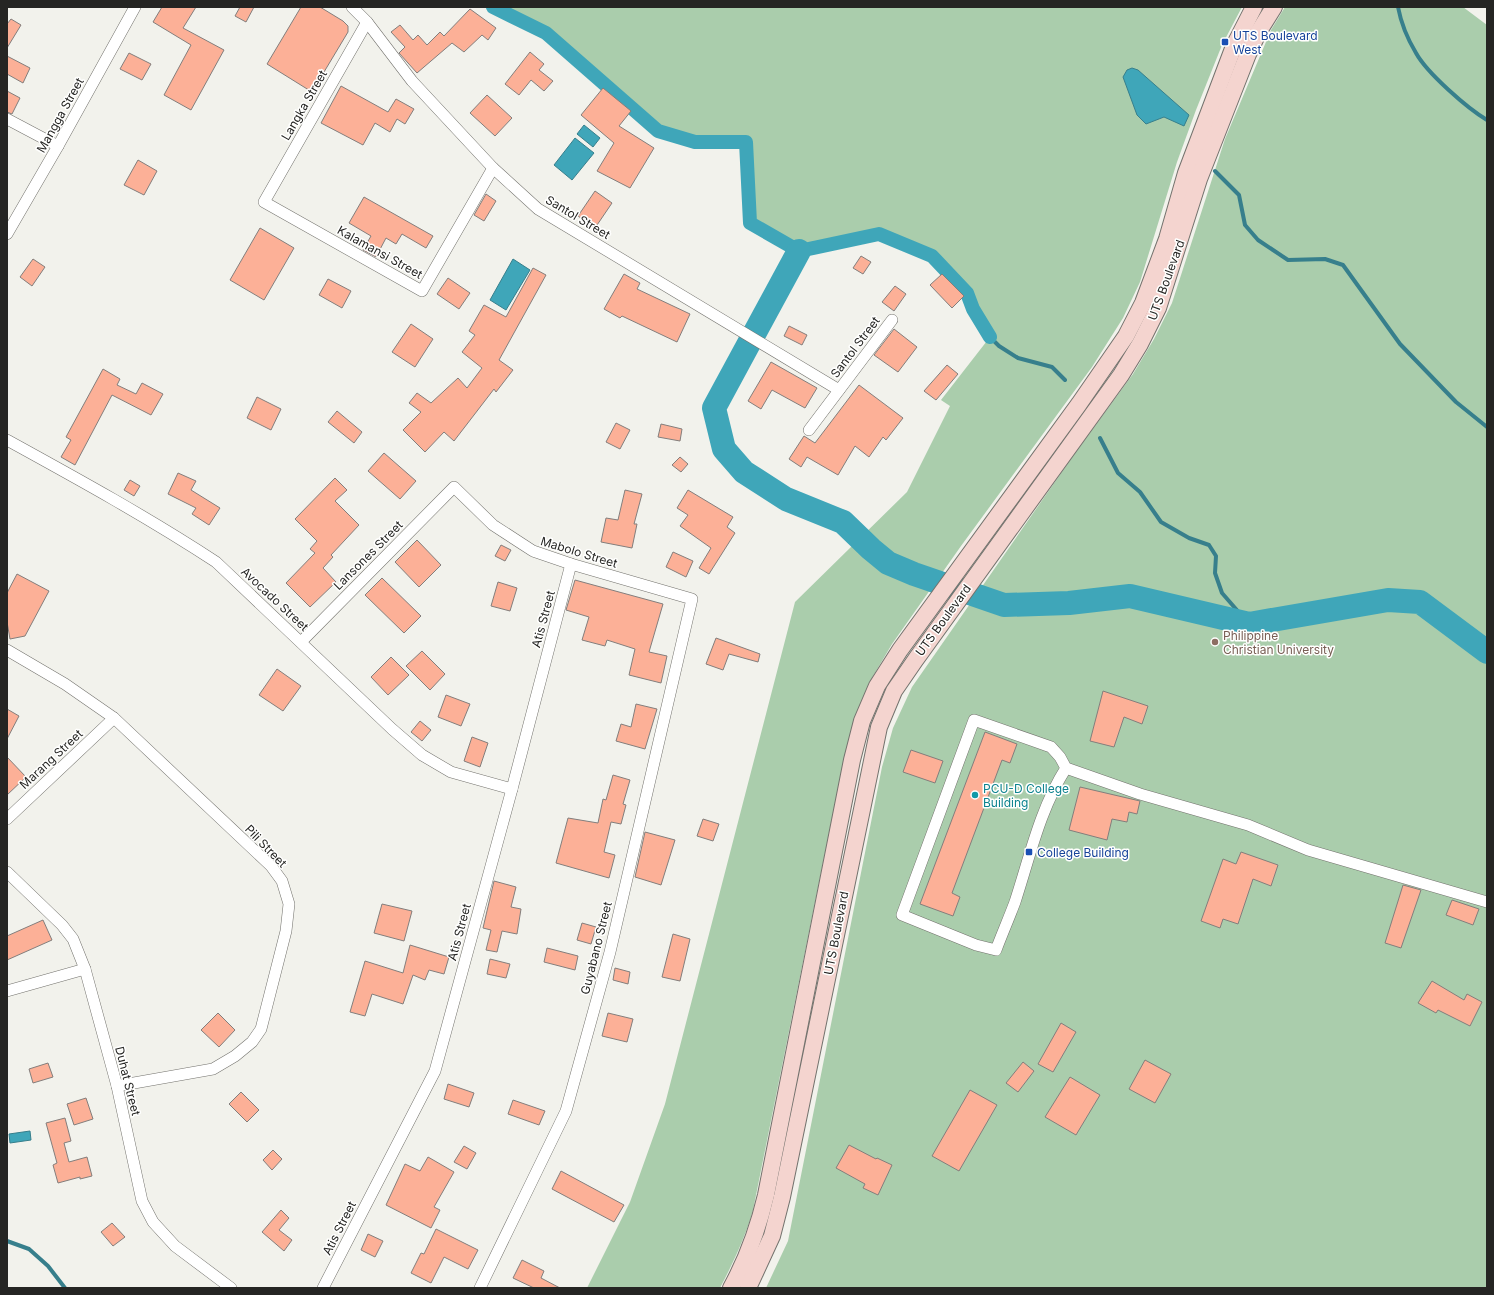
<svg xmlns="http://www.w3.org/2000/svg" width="1494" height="1295" font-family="Inter,sans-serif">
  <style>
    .green { fill: #aacdac }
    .water { fill: #3fa6b9; stroke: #377f8c }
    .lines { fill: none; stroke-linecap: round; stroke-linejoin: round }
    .stream { stroke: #377f8c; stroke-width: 4 }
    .canal { stroke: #3fa6b9; stroke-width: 14 }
    .river { stroke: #3fa6b9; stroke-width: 24 }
    .building { fill: #fcb097; stroke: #837e7c }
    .minor-casing { stroke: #73726d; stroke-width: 12 }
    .secondary-casing { stroke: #73726d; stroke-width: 18 }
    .minor { stroke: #fff; stroke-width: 11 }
    .secondary { stroke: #f4d4cf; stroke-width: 16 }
    .transit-dot { fill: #1a4fb4; stroke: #fffffe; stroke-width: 1.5 }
    .education-dot { fill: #8d6e63; stroke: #fffffe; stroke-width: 1.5 }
    .culture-dot { fill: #0f9aa8; stroke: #fffffe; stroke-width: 1.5 }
    .labels { text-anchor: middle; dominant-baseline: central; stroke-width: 3; stroke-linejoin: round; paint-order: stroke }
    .transit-label { font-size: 12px; fill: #164399; stroke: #fffffe; text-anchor: start }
    .street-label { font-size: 12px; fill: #252523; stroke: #fffffe }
    .education-label { font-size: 12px; fill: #785e54; stroke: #fffffe; text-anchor: start }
    .culture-label { font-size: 12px; fill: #0d838f; stroke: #fffffe; text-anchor: start }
  </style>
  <rect width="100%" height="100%" fill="#f2f2ec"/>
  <g class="green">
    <path d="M 493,7 L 1242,7 L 1222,45 L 1196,110 L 1177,162 L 1140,282 L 1123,318 L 1092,367 L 961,546 L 892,644 L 869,683 L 854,721 L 844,758 L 753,1210 C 745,1238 733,1263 720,1288 L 587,1288 L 630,1202 L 665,1104 L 795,602 L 907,492 L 950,406 L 941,400 L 990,337 L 973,309 L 967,293 L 932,256 L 879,234 L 799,251 L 750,223 L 746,142 L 695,142 L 658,131 L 546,33 Z"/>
    <path d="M 1285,7 L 1463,7 L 1487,25 L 1487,1288 L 766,1288 L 788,1241 L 882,767 L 893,728 L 912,687 L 1073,456 L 1133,374 L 1154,339 L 1172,303 L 1225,139 L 1271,30 Z"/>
  </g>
  <g class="water">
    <path d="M 1132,68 L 1138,70 L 1189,115 L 1184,126 L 1164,117 L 1146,124 L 1137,115 L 1123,77 L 1127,70 Z"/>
    <path d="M 584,125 L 600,138 L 593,147 L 577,134 Z"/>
    <path d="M 575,138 L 594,153 L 572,180 L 554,165 Z"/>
    <path d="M 513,259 L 530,270 L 506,310 L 490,300 Z"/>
    <path d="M 30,1131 L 31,1140 L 10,1143 L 9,1134 Z"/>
  </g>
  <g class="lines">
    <g class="stream">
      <path d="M 1398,7 C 1401,23 1407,38 1416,53 C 1427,73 1467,108 1487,120"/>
      <path d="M 1215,171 L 1239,195 L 1245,225 L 1258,240 L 1288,260 L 1325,259 L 1343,265 L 1400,344 L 1456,402 L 1487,427"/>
      <path d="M 990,337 L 999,346 L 1018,358 L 1052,367 L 1065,380"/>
      <path d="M 1100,438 L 1118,473 L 1140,492 L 1161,522 L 1189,538 L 1209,545 L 1216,556 L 1215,573 L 1222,593 L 1249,624"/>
      <path d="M 7,1241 L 29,1249 L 48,1266 L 65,1288"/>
    </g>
    <path class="canal" d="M 493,7 L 546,33 L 658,131 L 695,142 L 746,142 L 750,223 L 799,251 L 879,234 L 932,256 L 967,293 L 973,309 L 990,337"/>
    <path class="river" d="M 799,251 L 714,408 L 724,449 L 744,472 L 786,499 L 843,522 L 871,549 L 888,563 L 914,574 L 1004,605 L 1069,603 L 1130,596 L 1249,624 L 1388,600 L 1420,602 L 1487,652"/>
  </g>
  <g class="building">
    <path d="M 162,7 L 196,7 L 183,28 L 224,50 L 191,110 L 164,95 L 191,45 L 153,22 Z"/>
    <path d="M 240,7 L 254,7 L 246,22 L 235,16 Z"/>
    <path d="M 301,7 L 320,7 L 343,21 L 348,26 L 348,32 L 312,92 L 267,64 Z"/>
    <path d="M 470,9 L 496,28 L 488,40 L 482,35 L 464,52 L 452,43 L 417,73 L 399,53 L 405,47 L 391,32 L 400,25 L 413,40 L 418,35 L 427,45 L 440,32 L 444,36 Z"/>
    <path d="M 11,19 L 21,25 L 7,48 L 7,24 Z"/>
    <path d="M 530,52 L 544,64 L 539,70 L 553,81 L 544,91 L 531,80 L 519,95 L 505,84 Z"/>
    <path d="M 129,53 L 151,64 L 142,80 L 120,69 Z"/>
    <path d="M 7,56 L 30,68 L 23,83 L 7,74 Z"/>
    <path d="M 341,86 L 388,112 L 396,99 L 414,109 L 405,124 L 397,119 L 390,132 L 375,123 L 363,145 L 321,123 Z"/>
    <path d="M 603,88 L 631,111 L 619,126 L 654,148 L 630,188 L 597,171 L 614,143 L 581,115 Z"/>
    <path d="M 7,91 L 20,98 L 12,114 L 7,112 Z"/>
    <path d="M 487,95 L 512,118 L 495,136 L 470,113 Z"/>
    <path d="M 138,160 L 157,171 L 144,195 L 124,185 Z"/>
    <path d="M 595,191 L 612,203 L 595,228 L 578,216 Z"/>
    <path d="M 486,194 L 496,201 L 484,221 L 474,215 Z"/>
    <path d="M 364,197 L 433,236 L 426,248 L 402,234 L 396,244 L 386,238 L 376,257 L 363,250 L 371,236 L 349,223 Z"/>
    <path d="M 260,228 L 294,248 L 264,300 L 230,280 Z"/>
    <path d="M 861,256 L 871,262 L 863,274 L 853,268 Z"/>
    <path d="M 33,259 L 45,267 L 32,286 L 20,277 Z"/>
    <path d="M 533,268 L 546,275 L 499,360 L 513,370 L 496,392 L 494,389 L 454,441 L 444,432 L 425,452 L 403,430 L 421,412 L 409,403 L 417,393 L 431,403 L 458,378 L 467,388 L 482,368 L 462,352 L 475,335 L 469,331 L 484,305 L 506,317 Z"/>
    <path d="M 624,274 L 640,283 L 637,289 L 690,314 L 677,342 L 622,316 L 620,318 L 604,309 Z"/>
    <path d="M 942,274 L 964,296 L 952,308 L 930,285 Z"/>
    <path d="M 448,278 L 470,293 L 459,309 L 437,294 Z"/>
    <path d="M 328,279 L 351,291 L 342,308 L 319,295 Z"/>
    <path d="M 895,286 L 906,294 L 894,311 L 882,302 Z"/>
    <path d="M 411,324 L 433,339 L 415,367 L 392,352 Z"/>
    <path d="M 789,326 L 807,335 L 802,345 L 784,336 Z"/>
    <path d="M 894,329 L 917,347 L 898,372 L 874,355 Z"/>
    <path d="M 771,362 L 817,388 L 805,408 L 772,390 L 761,409 L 748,401 Z"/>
    <path d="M 947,365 L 958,374 L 936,400 L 924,391 Z"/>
    <path d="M 103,369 L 120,379 L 117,385 L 136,394 L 142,383 L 163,394 L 151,415 L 112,395 L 75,465 L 61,457 L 71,440 L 66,437 Z"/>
    <path d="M 859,385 L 903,418 L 886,440 L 883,437 L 869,457 L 855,446 L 838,475 L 807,457 L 801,467 L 789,459 L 804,436 L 815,443 Z"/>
    <path d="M 257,397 L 281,409 L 271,430 L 247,418 Z"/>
    <path d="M 337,411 L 362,432 L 354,443 L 328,422 Z"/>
    <path d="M 616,423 L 630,430 L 620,449 L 606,442 Z"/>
    <path d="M 661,424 L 682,429 L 680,441 L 658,437 Z"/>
    <path d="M 384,453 L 416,481 L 400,499 L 368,471 Z"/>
    <path d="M 680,457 L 688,464 L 681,472 L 672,465 Z"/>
    <path d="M 178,473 L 196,481 L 191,490 L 220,508 L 209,525 L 192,514 L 196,508 L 168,494 Z"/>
    <path d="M 335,478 L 347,490 L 335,501 L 359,525 L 331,555 L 333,557 L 323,568 L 336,582 L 310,607 L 286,583 L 315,553 L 310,549 L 317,541 L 295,519 Z"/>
    <path d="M 130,480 L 140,486 L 134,496 L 124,490 Z"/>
    <path d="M 625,490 L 642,494 L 634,524 L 637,524 L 632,548 L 601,542 L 606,518 L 618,520 Z"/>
    <path d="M 688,490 L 733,517 L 727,527 L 735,533 L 709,574 L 699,568 L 711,548 L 680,526 L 688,515 L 677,508 Z"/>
    <path d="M 417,540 L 441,565 L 419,587 L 395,562 Z"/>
    <path d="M 501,545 L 511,550 L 505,561 L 495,556 Z"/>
    <path d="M 673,552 L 693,561 L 686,577 L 666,567 Z"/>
    <path d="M 17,574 L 49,591 L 25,636 L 10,639 L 7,622 L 7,593 Z"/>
    <path d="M 382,578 L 421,616 L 404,633 L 365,595 Z"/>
    <path d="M 575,580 L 663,604 L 649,652 L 667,656 L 661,683 L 629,675 L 635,649 L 607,640 L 605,646 L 582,640 L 589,617 L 566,610 Z"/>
    <path d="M 498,582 L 517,588 L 510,611 L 491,606 Z"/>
    <path d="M 716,638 L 760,654 L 758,662 L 729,654 L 723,670 L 706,664 Z"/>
    <path d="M 422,651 L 445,674 L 430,690 L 406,666 Z"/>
    <path d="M 391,657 L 409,675 L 388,695 L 371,677 Z"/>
    <path d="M 277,669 L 301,686 L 283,711 L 259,695 Z"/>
    <path d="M 1103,691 L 1148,706 L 1142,724 L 1124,717 L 1114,747 L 1090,741 Z"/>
    <path d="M 446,695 L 470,704 L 461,726 L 438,717 Z"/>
    <path d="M 636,704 L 657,709 L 645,749 L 616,741 L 621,724 L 631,727 Z"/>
    <path d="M 7,709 L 19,716 L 7,739 Z"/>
    <path d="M 420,721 L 431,730 L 422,741 L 411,732 Z"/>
    <path d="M 985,732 L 1017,744 L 1010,763 L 1002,760 L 952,893 L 960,897 L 953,916 L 920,904 Z"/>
    <path d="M 472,737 L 488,743 L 480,767 L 464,761 Z"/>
    <path d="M 911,750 L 943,761 L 935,783 L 903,772 Z"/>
    <path d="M 7,757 L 26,777 L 7,795 Z"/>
    <path d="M 613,775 L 630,780 L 623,804 L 626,805 L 621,824 L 611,822 L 604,852 L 615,855 L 609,878 L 556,863 L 568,818 L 598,823 L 603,799 L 606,800 Z"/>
    <path d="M 1080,787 L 1140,801 L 1137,814 L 1129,812 L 1127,822 L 1112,819 L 1107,840 L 1069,830 Z"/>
    <path d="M 703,819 L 719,824 L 713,841 L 697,836 Z"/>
    <path d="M 645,832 L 675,840 L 661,885 L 635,877 Z"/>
    <path d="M 1241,852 L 1278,865 L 1271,886 L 1253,879 L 1238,924 L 1223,919 L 1220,928 L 1201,921 L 1223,859 L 1236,864 Z"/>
    <path d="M 494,881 L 516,887 L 511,907 L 521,909 L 517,934 L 502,931 L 497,952 L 486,950 L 491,930 L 483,928 Z"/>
    <path d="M 1403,885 L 1421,890 L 1401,948 L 1385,943 Z"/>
    <path d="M 1452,900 L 1479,909 L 1473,925 L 1446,915 Z"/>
    <path d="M 382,904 L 412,911 L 404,941 L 374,933 Z"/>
    <path d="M 43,920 L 52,940 L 7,960 L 7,936 Z"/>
    <path d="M 582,923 L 596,927 L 591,944 L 577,940 Z"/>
    <path d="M 673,934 L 690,939 L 680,981 L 662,977 Z"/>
    <path d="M 410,945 L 449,957 L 444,974 L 429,970 L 425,980 L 413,975 L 403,1004 L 372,994 L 365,1016 L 350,1012 L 365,961 L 403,973 Z"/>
    <path d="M 547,948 L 578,956 L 575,970 L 544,962 Z"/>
    <path d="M 490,959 L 510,964 L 506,978 L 487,974 Z"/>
    <path d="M 615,968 L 630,972 L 628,984 L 613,980 Z"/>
    <path d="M 1432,981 L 1464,1000 L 1467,994 L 1482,1002 L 1470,1026 L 1438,1010 L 1436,1013 L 1418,1003 Z"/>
    <path d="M 218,1013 L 235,1030 L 219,1047 L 201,1030 Z"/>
    <path d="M 608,1013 L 633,1019 L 627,1042 L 602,1036 Z"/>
    <path d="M 1061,1023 L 1076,1032 L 1053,1072 L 1038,1064 Z"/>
    <path d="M 1145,1060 L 1171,1074 L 1155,1103 L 1129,1089 Z"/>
    <path d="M 1023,1062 L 1034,1071 L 1018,1092 L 1006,1083 Z"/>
    <path d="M 48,1063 L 53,1077 L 33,1083 L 29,1069 Z"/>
    <path d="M 1070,1077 L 1100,1095 L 1076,1135 L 1045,1117 Z"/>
    <path d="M 448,1084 L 474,1093 L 469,1107 L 444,1099 Z"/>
    <path d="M 970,1090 L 997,1105 L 959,1171 L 932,1156 Z"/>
    <path d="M 241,1092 L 259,1110 L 247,1122 L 229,1104 Z"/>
    <path d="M 86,1098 L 93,1119 L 74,1125 L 67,1104 Z"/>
    <path d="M 513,1100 L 545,1111 L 539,1125 L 508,1114 Z"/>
    <path d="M 65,1118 L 71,1141 L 64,1143 L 69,1162 L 87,1157 L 92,1176 L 80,1179 L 80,1177 L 58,1183 L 53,1165 L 57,1163 L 46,1123 Z"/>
    <path d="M 849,1145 L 876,1159 L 877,1158 L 892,1165 L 878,1195 L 863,1188 L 865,1184 L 836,1168 Z"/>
    <path d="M 464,1146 L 476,1153 L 467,1169 L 454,1162 Z"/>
    <path d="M 273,1150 L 282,1159 L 272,1170 L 263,1160 Z"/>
    <path d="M 428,1157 L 454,1172 L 434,1207 L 440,1210 L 431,1228 L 386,1205 L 405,1164 L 420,1171 Z"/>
    <path d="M 561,1171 L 624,1205 L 614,1222 L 552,1189 Z"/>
    <path d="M 281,1210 L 289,1218 L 279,1230 L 292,1240 L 284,1251 L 262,1232 Z"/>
    <path d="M 112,1223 L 125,1237 L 113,1246 L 101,1232 Z"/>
    <path d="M 436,1229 L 478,1250 L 468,1269 L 444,1257 L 431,1283 L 411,1273 L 421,1253 L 424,1254 Z"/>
    <path d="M 368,1234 L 383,1241 L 375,1257 L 361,1250 Z"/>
    <path d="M 522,1260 L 544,1271 L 541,1278 L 560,1288 L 534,1288 L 513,1278 Z"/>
  </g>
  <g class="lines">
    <defs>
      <g id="minor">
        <path d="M 352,7 L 367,22 L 412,81 L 493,168 L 538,209 L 839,390"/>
        <path d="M 367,22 L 264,202 L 422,291 L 493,168"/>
        <path d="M 7,119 L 58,146"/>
        <path d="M 7,234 L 58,146 L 135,7"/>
        <path d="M 809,430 L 892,320"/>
        <path d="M 7,440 C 78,479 149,518 216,562 L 392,729 L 422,755 L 451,772 L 512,789"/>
        <path d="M 301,642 L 454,487 L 493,525 L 533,551 L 571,564 L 692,599 L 610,952 L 566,1111 L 480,1288"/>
        <path d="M 7,650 L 65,684 L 114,718 L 271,866 L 282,881 L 289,904 L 286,931 L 261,1029 L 252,1042 L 235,1056 L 213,1069 L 117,1086"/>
        <path d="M 1066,768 C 1040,809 1030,856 1015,902 C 1009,918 1002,934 996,950 L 976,945 L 902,915 L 974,720 L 1051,747 L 1060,757 L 1066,768 L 1140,794 L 1248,825 L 1308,850 L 1487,902"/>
        <path d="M 7,819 L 114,718"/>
        <path d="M 7,872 L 62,925 L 73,939 L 85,969 L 117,1086 L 142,1201 L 153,1222 L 175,1246 L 231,1288"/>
        <path d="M 7,991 L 85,969"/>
        <path d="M 323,1288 L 435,1071 L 512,789 L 571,564"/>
      </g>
      <g id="secondary">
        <path d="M 731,1288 C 748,1257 758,1229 766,1195 L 852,760 L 862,721 L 877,686 L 900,650 L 1079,404 L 1126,336 L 1143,303 L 1167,239 L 1186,173 L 1234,46 L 1254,7"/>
        <path d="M 748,1288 L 772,1236 L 782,1197 L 879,727 L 894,691 L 916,659 L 1121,375 L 1140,344 L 1158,308 L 1199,179 L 1248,54 L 1259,31 L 1274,7"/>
      </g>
    </defs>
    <use href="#minor" class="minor-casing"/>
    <use href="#secondary" class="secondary-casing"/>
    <use href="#minor" class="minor"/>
    <use href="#secondary" class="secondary"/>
  </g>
  <g class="transit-dot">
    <rect x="1221" y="38" width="8" height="8" rx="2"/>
    <rect x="1025" y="848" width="8" height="8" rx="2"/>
  </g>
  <circle class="education-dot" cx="1215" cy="642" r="4"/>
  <circle class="culture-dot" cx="975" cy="795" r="4"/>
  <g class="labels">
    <g class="transit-label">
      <text x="1233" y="35">UTS Boulevard<tspan x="1233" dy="14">West</tspan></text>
      <text x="1037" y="852">College Building</text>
    </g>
    <g class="street-label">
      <text transform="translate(304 105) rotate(-60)">Langka Street</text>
      <text transform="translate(60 115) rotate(-61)">Mangga Street</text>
      <text transform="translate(578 217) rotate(31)">Santol Street</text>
      <text transform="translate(380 252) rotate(29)">Kalamansi Street</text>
      <text transform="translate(1166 280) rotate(-70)">UTS Boulevard</text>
      <text transform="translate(855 347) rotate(-53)">Santol Street</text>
      <text transform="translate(579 552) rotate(17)">Mabolo Street</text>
      <text transform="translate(368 555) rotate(-45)">Lansones Street</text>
      <text transform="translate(275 599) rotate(43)">Avocado Street</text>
      <text transform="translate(543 619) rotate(-75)">Atis Street</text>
      <text transform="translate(943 620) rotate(-54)">UTS Boulevard</text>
      <text transform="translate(51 759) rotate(-43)">Marang Street</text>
      <text transform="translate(266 846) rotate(46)">Pili Street</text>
      <text transform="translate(459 932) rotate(-75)">Atis Street</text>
      <text transform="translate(836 933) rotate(-79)">UTS Boulevard</text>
      <text transform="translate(596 948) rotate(-76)">Guyabano Street</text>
      <text transform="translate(128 1081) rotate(76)">Duhat Street</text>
      <text transform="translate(339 1228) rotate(-63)">Atis Street</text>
    </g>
    <g class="education-label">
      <text x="1223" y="635">Philippine<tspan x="1223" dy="14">Christian University</tspan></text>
    </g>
    <g class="culture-label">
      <text x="983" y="788">PCU-D College<tspan x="983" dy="14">Building</tspan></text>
    </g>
  </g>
  <rect width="1494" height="1295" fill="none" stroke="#252523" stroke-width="16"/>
</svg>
